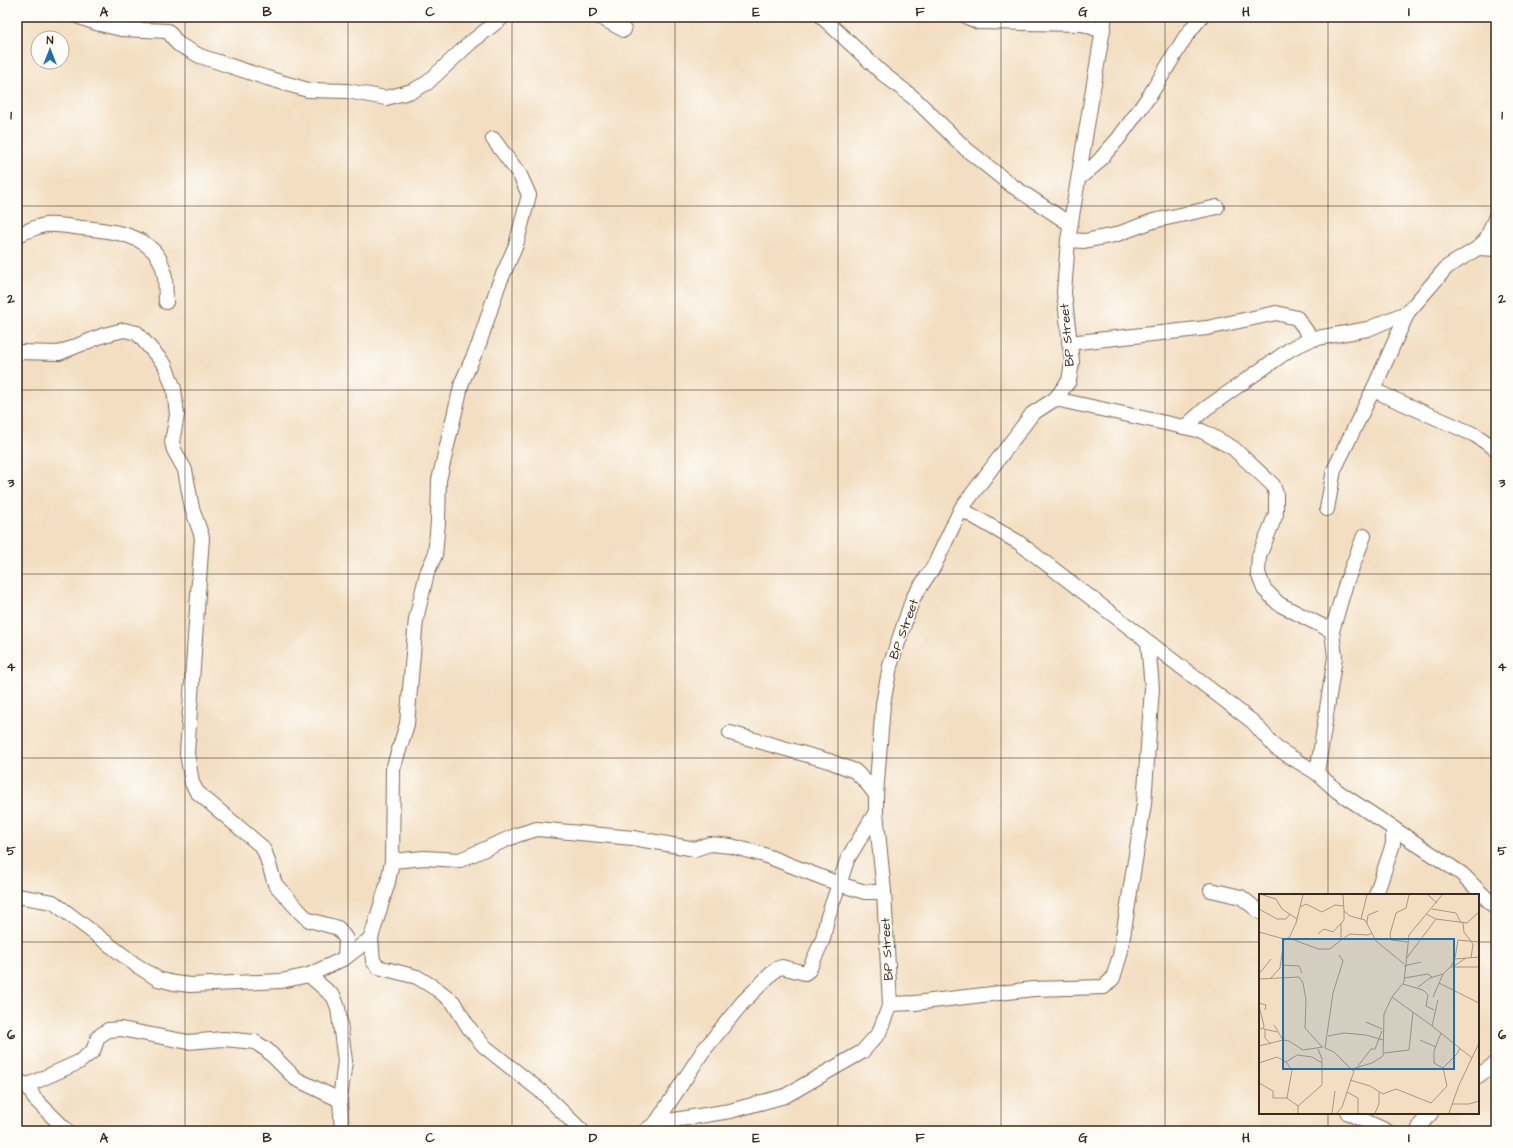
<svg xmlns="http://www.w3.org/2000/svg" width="1513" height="1148" font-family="'Architects Daughter',sans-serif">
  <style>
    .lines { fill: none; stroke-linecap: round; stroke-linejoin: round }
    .minor-casing { stroke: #7b6957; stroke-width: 16 }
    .minor { stroke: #fff; stroke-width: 14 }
    .grid { fill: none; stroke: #3b2a1e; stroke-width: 1; stroke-opacity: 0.55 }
    .labels { text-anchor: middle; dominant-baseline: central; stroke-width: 3; stroke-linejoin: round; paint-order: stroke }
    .street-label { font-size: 13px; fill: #3b2a1e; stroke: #fdfcf7 }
    .inset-road { fill: none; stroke: #a99680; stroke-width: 1 }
    .view { fill: #1f6fb2; fill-opacity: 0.15; stroke: #1f6fb2; stroke-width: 2 }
    .inset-edge { fill: none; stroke: #3b2a1e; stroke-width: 2 }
    .neatline { fill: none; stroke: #3b2a1e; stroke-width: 1.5 }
    .grid-label { font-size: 13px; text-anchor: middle; font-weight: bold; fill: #3b2a1e }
  </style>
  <rect width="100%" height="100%" fill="#fdfcf7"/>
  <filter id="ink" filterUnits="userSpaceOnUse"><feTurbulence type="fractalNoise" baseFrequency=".025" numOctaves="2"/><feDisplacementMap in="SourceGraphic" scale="8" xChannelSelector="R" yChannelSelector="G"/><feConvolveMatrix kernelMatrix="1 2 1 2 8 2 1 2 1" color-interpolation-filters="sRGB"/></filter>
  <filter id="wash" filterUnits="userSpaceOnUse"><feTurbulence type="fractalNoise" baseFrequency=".012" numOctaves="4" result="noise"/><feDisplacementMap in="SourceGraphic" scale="16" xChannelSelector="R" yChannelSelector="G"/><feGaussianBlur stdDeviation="0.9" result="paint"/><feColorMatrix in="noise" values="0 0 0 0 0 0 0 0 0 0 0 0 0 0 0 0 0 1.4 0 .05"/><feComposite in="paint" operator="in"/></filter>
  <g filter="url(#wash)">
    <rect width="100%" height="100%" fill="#f3dec1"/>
  </g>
  <g filter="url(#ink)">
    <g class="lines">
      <defs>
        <g id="minor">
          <path d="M 79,17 L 96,23 L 121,29 L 168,31 L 178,44 L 200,56 L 267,78 L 308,90 L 347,91 L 386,98 L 412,91 L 427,83 L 470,43 L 503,17"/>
          <path d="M 600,17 L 624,30"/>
          <path d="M 822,17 L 882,73 L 915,99 L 966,149 L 1011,185 L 1070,224"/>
          <path d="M 967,17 L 978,22 L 1083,24 L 1102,31"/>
          <path d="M 493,139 L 520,175 L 529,195 L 516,245 L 498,286 L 479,344 L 462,382 L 439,480 L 438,522 L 435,555 L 427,573 L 416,619 L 407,724 L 393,769 L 392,861 L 388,882 L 371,938 L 373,961 L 378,967 L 417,977 L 438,990 L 453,1002 L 469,1028 L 484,1046 L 543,1093 L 582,1131"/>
          <path d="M 1079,178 L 1096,164 L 1118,139 L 1150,95 L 1186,36 L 1201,17"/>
          <path d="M 17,235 C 26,232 37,226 46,225 C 59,224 71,227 83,228 C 110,231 145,233 160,260 C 167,274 165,288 166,302"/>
          <path d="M 1068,240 L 1084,241 L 1115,235 L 1153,221 L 1217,207"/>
          <path d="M 1478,248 L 1496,249"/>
          <path d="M 1069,343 L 1207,328 L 1276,313 L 1297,318 L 1312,339"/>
          <path d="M 17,352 L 59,353 L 104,335 L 124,330 L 137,333 L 165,365 L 174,389 L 177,415 L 172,442 L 174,450 L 185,470 L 192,508 L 202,537 L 187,753 L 192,783 L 197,792 L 261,846 L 265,852 L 275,884 L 302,914 L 309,920 L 338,928 L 346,939 L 345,958"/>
          <path d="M 1373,390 L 1475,435 L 1496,449"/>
          <path d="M 1055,399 L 1202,431 L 1233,448 L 1273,485 L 1276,494 L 1276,514 L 1259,556 L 1258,573 L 1264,589 L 1279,604 L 1332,631"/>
          <path d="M 1185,427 L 1205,409 L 1292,348 L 1312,339 L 1368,329 L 1408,312"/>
          <path d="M 961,509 L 1018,542 L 1253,722 L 1276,748 L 1317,773"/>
          <path d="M 1327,509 L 1334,470 L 1373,390 L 1408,312 L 1447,267 L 1478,248 L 1486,240 L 1496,216"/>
          <path d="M 1364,536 L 1346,583 L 1332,631 L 1335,657 L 1317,773 L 1337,791 L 1462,874 L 1496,908"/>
          <path d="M 730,733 L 829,761 L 855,771 L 866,782 L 876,795"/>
          <path d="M 392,861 L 424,858 L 460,860 L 517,835 L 537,829 L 633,838 L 695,849 L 710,844 L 731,846 L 764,855 L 839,884 L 865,892 L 884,892"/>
          <path d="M 1211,890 L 1241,897 L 1260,912"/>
          <path d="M 1376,895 L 1393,844 L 1393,828"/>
          <path d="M 17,896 L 53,902 L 136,965 L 158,979 L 174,983 L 190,985 L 281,981 L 309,975 L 345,958 L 371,938"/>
          <path d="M 309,975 L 334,997 L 338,1008 L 345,1061 L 340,1100 L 342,1131"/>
          <path d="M 890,1004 L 915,1003 L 1033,989 L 1104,987 L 1113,978 L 1120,955 L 1144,804 L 1152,688 L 1148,642"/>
          <path d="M 1478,1076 L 1496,1063"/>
          <path d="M 17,1081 L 28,1085 L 79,1062 L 93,1051 L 98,1037 L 108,1030 L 121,1029 L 188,1042 L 224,1039 L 255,1042 L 267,1050 L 296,1079 L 340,1100"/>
          <path d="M 28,1085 L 34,1098 L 67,1131"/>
          <path d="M 1348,1113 L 1387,1131"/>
          <path d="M 656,1123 L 703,1051 L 743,1002 L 776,969 L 782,967 L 805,973 L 809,970 L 823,939 L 827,919 L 848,858 L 876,812"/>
          <path d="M 645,1131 L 656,1123 L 730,1111 L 785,1096 L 862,1052 L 879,1033 L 890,1004 L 884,892 L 876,812 L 876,795 L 883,704 L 890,666 L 913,598 L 934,566 L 961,509 L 1032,414 L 1055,399 L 1069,381 L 1072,362 L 1064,292 L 1068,240 L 1105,17"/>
          <path d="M 1418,1131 L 1421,1124 L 1431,1113"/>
        </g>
      </defs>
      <use href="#minor" class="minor-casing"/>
      <use href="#minor" class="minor"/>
    </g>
  </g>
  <path class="grid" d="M 185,17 L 185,1131M 348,17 L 348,1131M 512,17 L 512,1131M 675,17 L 675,1131M 838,17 L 838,1131M 1001,17 L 1001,1131M 1165,17 L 1165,1131M 1328,17 L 1328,895M 17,206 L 1496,206M 17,390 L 1496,390M 17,574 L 1496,574M 17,758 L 1496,758M 17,942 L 1260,942M 1478,942 L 1496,942M 1328,1113 L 1328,1131"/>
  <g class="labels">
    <g class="street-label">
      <text transform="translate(1067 335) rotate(-95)">BP Street</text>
      <text transform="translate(904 629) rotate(-70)">BP Street</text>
      <text transform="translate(887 949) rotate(-93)">BP Street</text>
    </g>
  </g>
  <g transform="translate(1259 894)">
    <rect width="220" height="220" fill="#f3dec1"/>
    <path class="inset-road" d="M 4,1 L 17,5 L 23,15 L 38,25M 84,1 L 85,17 L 91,22 L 106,26 L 117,47 L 145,70M 169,1 L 178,9M 41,13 L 47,10 L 63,18 L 76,11 L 84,12M 0,15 L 18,25 L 27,25 L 31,20M 173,15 L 197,19 L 202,29M 167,20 L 177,25 L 208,29 L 220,18M 102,25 L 108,1M 108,29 L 109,21 L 119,17M 204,29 L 205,38 L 214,50 L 212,64M 0,38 L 25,45 L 30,44 L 37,29 L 44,1M 59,40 L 65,35 L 74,38 L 85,26 L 85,17M 30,44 L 59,55 L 71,55 L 82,46 L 82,29M 82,46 L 91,40 L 109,41 L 113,39M 149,48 L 132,46 L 131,40 L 137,19 L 147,14 L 150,1M 80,61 L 84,67 L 74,99 L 66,154 L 75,158 L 94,177M 196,64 L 199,46 L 220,48M 147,65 L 177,25M 23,71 L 40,72 L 43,79M 145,72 L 162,68M 195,72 L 207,64M 192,73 L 220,73M 0,80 L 12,65M 12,84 L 21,74 L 25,45M 145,84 L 169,80 L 173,83M 0,85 L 40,83 L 44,89 L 47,106 L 46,134 L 63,153M 180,89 L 220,109M 144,90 L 164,96 L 169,101 L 167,112 L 175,116M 159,93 L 171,84 L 184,80M 133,103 L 173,132M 174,103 L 184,80 L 192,72 L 196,65 L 220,63M 179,106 L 173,132 L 213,164M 0,109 L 7,111 L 6,116M 0,112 L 5,132 L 4,135 L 0,134M 107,128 L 123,135M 15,131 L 24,146M 5,135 L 18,138M 6,135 L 6,144 L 12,150M 182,139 L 175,157 L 175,169 L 184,174M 69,142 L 85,139 L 107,141 L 124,146M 161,146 L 177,153M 0,152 L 24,146 L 30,147 L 44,156 L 64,153M 125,159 L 150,156 L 154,118M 27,168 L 33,176 L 28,204M 0,169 L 18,163 L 27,168 L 38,161 L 53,163 L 63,169M 99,172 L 112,155 L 116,155 L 123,137M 91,186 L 111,192 L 124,200 L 137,195 L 172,209 L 188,192 L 184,174 L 198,160 L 201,154M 0,189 L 14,197 L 14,204 L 28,204 L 39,212M 88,198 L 99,204 L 99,219M 193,210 L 210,210 L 220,207M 39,219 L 39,212 L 63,191 L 63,165 L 59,155M 73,219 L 76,197M 78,219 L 83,213 L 96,174 L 113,169 L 124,162 L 125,120 L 133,103 L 145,88 L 150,41 L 183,1M 116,219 L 120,210 L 120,198M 190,219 L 200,191 L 220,149"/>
    <path class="view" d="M 24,45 L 195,45 L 195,175 L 24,175 Z"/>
    <rect width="220" height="220" class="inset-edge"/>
  </g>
  <rect width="1513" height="1148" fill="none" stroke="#fdfcf7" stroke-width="44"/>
  <g transform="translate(50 50)"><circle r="19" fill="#fdfcf7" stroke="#afa8a0"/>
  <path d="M0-3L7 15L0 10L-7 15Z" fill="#1f6fb2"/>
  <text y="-6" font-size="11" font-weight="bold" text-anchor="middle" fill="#3b2a1e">N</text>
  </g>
  <rect x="22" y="22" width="1469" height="1104" class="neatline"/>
  <g class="grid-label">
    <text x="104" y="16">A</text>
    <text x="267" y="16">B</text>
    <text x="430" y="16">C</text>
    <text x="593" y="16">D</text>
    <text x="756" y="16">E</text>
    <text x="920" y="16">F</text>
    <text x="1083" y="16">G</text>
    <text x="1246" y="16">H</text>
    <text x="1409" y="16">I</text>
    <text x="11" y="119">1</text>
    <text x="1502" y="119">1</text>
    <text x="11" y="303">2</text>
    <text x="1502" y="303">2</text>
    <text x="11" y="487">3</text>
    <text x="1502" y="487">3</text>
    <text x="11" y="671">4</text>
    <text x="1502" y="671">4</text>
    <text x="11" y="855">5</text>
    <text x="1502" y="855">5</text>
    <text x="11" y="1039">6</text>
    <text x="1502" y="1039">6</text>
    <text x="104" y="1142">A</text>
    <text x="267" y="1142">B</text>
    <text x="430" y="1142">C</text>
    <text x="593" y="1142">D</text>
    <text x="756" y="1142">E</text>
    <text x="920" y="1142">F</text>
    <text x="1083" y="1142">G</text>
    <text x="1246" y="1142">H</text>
    <text x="1409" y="1142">I</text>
  </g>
</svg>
